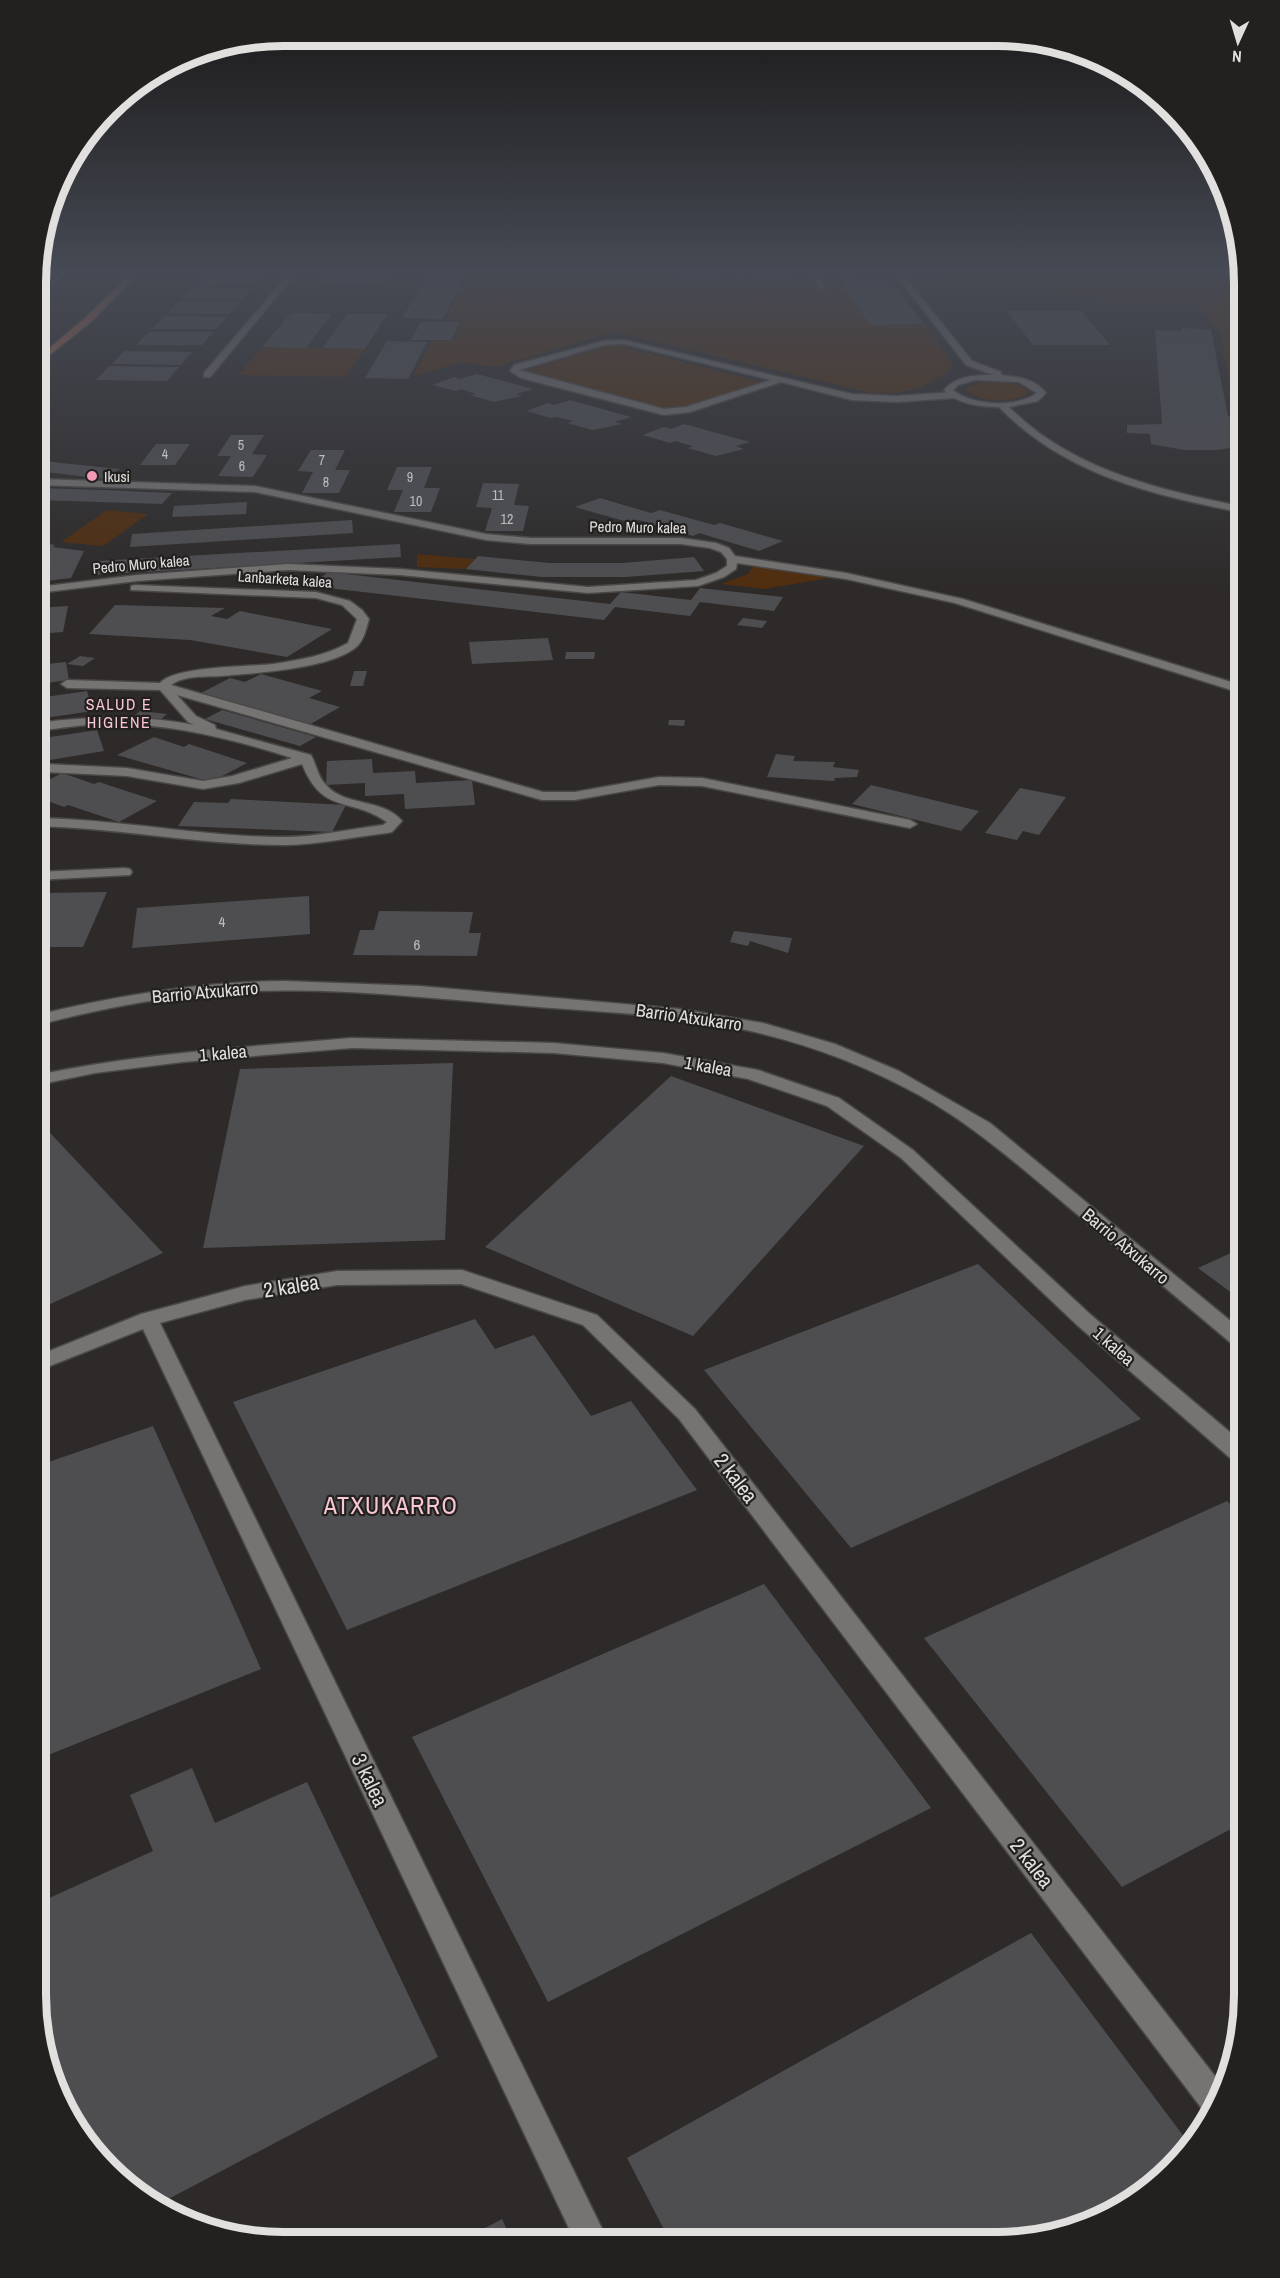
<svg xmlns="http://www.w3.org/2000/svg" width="1280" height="2278" font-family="'Archivo Narrow',sans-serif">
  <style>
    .green { fill: #502d0e }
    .building { fill: #4e4e51 }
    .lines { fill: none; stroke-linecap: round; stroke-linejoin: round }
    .street-casing { stroke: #4a4847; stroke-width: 3 }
    .secondary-casing { stroke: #4a4847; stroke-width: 3 }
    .primary-casing { stroke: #4a4847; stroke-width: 3 }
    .street { fill: #767472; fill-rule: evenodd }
    .secondary { fill: #767472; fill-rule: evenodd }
    .primary { fill: #be6d55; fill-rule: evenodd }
    .rail { stroke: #bab8b7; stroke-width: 2; stroke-dasharray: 4 2; stroke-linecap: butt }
    .poi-dot { fill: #f19ab3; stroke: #23211f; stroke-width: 2 }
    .labels { text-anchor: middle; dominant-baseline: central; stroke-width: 4.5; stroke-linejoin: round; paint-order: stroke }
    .far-number-label { font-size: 14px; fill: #bdbcbc }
    .far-poi-label { font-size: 15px; fill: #e2e0df; stroke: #23211f; text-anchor: start }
    .far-street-label { font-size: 15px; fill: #e2e0df; stroke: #23211f }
    .number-label { font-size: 15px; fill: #bdbcbc }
    .far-neighbourhood-label { font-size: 16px; letter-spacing: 1.5px; fill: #f9c6d4; stroke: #23211f }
    .street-label { font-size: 18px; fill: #e2e0df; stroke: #23211f }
    .near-street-label { font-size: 21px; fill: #e2e0df; stroke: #23211f }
    .near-neighbourhood-label { font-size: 24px; letter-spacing: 1.5px; fill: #f9c6d4; stroke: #23211f }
    .rim { fill: none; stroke: #e2e0df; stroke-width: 8 }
  </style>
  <rect width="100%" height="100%" fill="#2d2a29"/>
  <g class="green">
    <path d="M 476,271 L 668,271 L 670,278 L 682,280 L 817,278 L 823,287 L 845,288 L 870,325 L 924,324 L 951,361 L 952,367 L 946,374 L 919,388 L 895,393 L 871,393 L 615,332 L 495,367 L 463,362 L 413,376 L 432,341 L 453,341 L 463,320 L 445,320 L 467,277 Z"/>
    <path d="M 916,271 L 1242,271 L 1244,284 L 1244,420 L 1235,410 L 1220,332 L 1195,303 L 1144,304 L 919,275 Z"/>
    <path d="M 609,345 L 617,345 L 761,382 L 672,410 L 664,410 L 520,372 Z"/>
    <path d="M 262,347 L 365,349 L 345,377 L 238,375 Z"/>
    <path d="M 1002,382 C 1011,384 1025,384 1028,393 C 1015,404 979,403 966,390 L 968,387 L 979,383 Z"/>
    <path d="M 107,510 L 148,514 L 103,546 L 61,542 Z"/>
    <path d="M 417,554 L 475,559 L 466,569 L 417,567 Z"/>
    <path d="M 754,565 L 833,577 L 765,589 L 721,584 L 748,574 Z"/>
  </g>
  <g class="building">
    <path d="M 679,271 L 715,271 L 718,278 L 682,278 Z"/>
    <path d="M 747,271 L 793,271 L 796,276 L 750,277 Z"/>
    <path d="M 835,271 L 883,271 L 887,276 L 838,277 Z"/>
    <path d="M 327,273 L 390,274 L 384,283 L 319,282 Z"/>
    <path d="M 206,274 L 264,275 L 254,285 L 195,285 Z"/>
    <path d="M 428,275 L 466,275 L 443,319 L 402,318 Z"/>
    <path d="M 840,281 L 891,281 L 924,324 L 870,325 Z"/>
    <path d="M 193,287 L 252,288 L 243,299 L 182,298 Z"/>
    <path d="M 179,301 L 240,302 L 230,314 L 168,313 Z"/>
    <path d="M 1007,311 L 1081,311 L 1110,345 L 1033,345 Z"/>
    <path d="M 291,313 L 331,314 L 306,348 L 262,347 Z"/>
    <path d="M 347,314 L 387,314 L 365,349 L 323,348 Z"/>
    <path d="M 165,316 L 227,317 L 216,329 L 152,329 Z"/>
    <path d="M 421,322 L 460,322 L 451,340 L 411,340 Z"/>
    <path d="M 1183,328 L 1211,330 L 1228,416 L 1244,420 L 1244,446 L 1216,450 L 1184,450 L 1151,444 L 1150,434 L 1127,433 L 1127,425 L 1162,424 L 1155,330 L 1181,331 Z"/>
    <path d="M 149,332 L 213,332 L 202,345 L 136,345 Z"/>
    <path d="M 387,341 L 427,342 L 408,379 L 365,378 Z"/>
    <path d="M 124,351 L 192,352 L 181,365 L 112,364 Z"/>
    <path d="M 109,366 L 179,367 L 167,381 L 96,380 Z"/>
    <path d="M 477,374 L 533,389 L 516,394 L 522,396 L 494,402 L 470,395 L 476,394 L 461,389 L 455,391 L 432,385 L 454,377 L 459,379 Z"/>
    <path d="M 570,400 L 631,417 L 615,422 L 622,424 L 593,430 L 567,423 L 573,421 L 557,417 L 551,418 L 526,411 L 548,403 L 554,405 Z"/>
    <path d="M 684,424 L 750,442 L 736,446 L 744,449 L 716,456 L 688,448 L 693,446 L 675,441 L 670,443 L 643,435 L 664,427 L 671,429 Z"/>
    <path d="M 231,435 L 264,435 L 252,454 L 267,455 L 253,477 L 218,476 L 231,456 L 217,456 Z"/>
    <path d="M 156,444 L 190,444 L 175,465 L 140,465 Z"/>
    <path d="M 311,450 L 345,450 L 335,470 L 350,470 L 339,493 L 302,493 L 313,472 L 298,471 Z"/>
    <path d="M 38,460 L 61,463 L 120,469 L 103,479 L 38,471 Z"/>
    <path d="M 397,467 L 432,467 L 424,488 L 440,488 L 431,512 L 394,512 L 403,490 L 387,490 Z"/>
    <path d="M 483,483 L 519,484 L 514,505 L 529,506 L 523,531 L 485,531 L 492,508 L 476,507 Z"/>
    <path d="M 38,488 L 105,490 L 172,493 L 162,504 L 38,500 Z"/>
    <path d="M 600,498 L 651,513 L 660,510 L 714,525 L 720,523 L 783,541 L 759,551 L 699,533 L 693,536 L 639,520 L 631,523 L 575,507 Z"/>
    <path d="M 247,502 L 246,514 L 172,517 L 174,506 Z"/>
    <path d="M 352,520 L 353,533 L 130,547 L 132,534 Z"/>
    <path d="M 38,542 L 55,545 L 53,547 L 84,551 L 71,578 L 38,582 L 38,564 L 42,560 L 38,560 Z"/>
    <path d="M 400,544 L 401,557 L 93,575 L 97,561 Z"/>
    <path d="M 478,556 L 549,563 L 622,563 L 694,557 L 704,571 L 626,577 L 542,577 L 466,569 Z"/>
    <path d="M 328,572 L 610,604 L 621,592 L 691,600 L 700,588 L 783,597 L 774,611 L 700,602 L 690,616 L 615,607 L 604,620 L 311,586 Z"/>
    <path d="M 115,605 L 225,608 L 211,616 L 227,619 L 240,611 L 332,629 L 287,657 L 190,640 L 89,634 Z"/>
    <path d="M 68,606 L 63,632 L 38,634 L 38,608 Z"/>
    <path d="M 743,618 L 767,621 L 762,628 L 737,625 Z"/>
    <path d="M 548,638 L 553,660 L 472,664 L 469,642 Z"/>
    <path d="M 566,652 L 595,652 L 594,659 L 565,659 Z"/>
    <path d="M 80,656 L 95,658 L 83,666 L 67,664 Z"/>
    <path d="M 66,662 L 69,680 L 38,684 L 38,665 Z"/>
    <path d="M 354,671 L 367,671 L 363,686 L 350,686 Z"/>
    <path d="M 261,674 L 322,691 L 309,698 L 340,707 L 309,725 L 199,694 L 230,678 L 245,682 Z"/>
    <path d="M 87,691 L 93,711 L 38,719 L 38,698 Z"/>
    <path d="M 222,710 L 316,737 L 300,746 L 205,719 Z"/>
    <path d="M 140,711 L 167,714 L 159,721 L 133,717 Z"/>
    <path d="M 669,720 L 685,720 L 684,726 L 668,725 Z"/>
    <path d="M 97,730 L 104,751 L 44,761 L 44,763 L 37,764 L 37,739 Z"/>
    <path d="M 154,737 L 184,747 L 189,744 L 247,763 L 211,782 L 117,755 Z"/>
    <path d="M 776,754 L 795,756 L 793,761 L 835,762 L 833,767 L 859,770 L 857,777 L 835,778 L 834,781 L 767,777 Z"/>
    <path d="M 372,759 L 373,773 L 415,771 L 416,783 L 472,780 L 475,805 L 405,809 L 404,794 L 365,796 L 365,783 L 326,785 L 327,761 Z"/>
    <path d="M 62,773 L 94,784 L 99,782 L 157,801 L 119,822 L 68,805 L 64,807 L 37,797 L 37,786 Z"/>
    <path d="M 871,785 L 979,811 L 961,831 L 852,804 Z"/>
    <path d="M 1020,788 L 1066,797 L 1039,835 L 1023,831 L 1017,840 L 985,833 Z"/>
    <path d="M 231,799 L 346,805 L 332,832 L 178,826 L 194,802 L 228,803 Z"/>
    <path d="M 107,892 L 83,947 L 37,947 L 37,904 L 43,893 Z"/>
    <path d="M 309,896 L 310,934 L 132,948 L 137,908 Z"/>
    <path d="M 379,911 L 473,912 L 469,933 L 481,933 L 477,956 L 353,955 L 360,930 L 374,930 Z"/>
    <path d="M 734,931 L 792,938 L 788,953 L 750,941 L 748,946 L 730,942 Z"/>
    <path d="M 453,1063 L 445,1240 L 203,1248 L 240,1069 Z"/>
    <path d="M 671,1076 L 864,1146 L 693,1336 L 485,1247 Z"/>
    <path d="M 37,1119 L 163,1253 L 37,1310 Z"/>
    <path d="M 1244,1247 L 1244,1302 L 1198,1268 Z"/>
    <path d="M 978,1264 L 1141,1419 L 851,1548 L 704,1370 Z"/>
    <path d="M 475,1319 L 495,1349 L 534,1335 L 591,1416 L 631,1401 L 697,1490 L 347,1630 L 233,1402 Z"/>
    <path d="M 153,1426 L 261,1669 L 36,1760 L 37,1466 Z"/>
    <path d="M 1227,1501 L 1244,1518 L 1244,1822 L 1122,1887 L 924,1638 Z"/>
    <path d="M 764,1584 L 931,1808 L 548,2002 L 412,1737 Z"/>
    <path d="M 192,1768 L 215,1823 L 307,1782 L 438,2057 L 157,2205 L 121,2181 L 78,2132 L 49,2074 L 36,1994 L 36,1904 L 153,1851 L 130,1795 Z"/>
    <path d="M 1031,1933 L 1191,2146 L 1134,2200 L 1076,2229 L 996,2242 L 670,2241 L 627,2158 Z"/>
    <path d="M 502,2219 L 512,2241 L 463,2240 Z"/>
  </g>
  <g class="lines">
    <defs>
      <g id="street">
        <path d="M 291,271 L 298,271 L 210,377 L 204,377 L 204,373 Z"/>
        <path d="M 734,271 L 741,271 L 743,280 L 739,280 Z"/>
        <path d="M 810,271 L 817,271 L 825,289 L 819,289 Z"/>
        <path d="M 624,340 L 852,394 L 897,396 L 954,392 L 958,395 L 954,398 L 897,402 L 852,400 L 781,382 L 690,412 L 664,415 L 521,378 L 510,371 L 514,365 L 604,341 ZM 624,344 L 771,380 L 686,407 L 664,409 L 519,370 L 604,345 Z"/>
        <path d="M 38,479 L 255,486 L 486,534 L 531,538 L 681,538 L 716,543 L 729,548 L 735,556 L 846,573 L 963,599 L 1244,686 L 1244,694 L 955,603 L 846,579 L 737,563 L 736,569 L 724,577 L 698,586 L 588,593 L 400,575 L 288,570 L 137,581 L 38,593 L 38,587 L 137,575 L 288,564 L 400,569 L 588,587 L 696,580 L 716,573 L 727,566 L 727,559 L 721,552 L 710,548 L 681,544 L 531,544 L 486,540 L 255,492 L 38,485 Z"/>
        <path d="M 135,585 L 316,592 L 350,601 L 362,610 L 369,619 C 366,629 364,641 355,648 C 328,669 255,673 221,676 C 204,677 185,675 171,685 L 543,792 L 575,792 L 659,777 L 702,778 L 910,820 L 917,824 L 910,828 L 702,786 L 659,785 L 575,800 L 542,800 L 177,695 L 196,716 L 215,725 L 216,729 L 311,755 C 316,764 318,777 326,785 C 345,807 383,798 402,821 L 392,832 L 387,833 C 353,837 317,845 283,845 C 200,845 120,828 37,826 L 37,818 C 120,819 201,837 283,837 C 316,837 350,829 383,825 L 387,822 C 350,796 323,816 302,764 L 239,783 L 203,789 L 127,776 L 46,772 L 37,774 L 37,766 L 46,764 L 127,768 L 203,781 L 232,776 L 292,758 C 233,739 170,723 107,724 C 84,724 61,728 38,731 L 38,723 C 91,716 141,715 194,725 L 188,722 L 160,690 L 67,688 L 61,684 L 67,680 L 160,683 C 175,666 248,667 273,664 C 299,660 325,656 348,643 L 357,619 L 342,605 L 316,598 L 131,590 L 131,586 Z"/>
        <path d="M 125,868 L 130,869 L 132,872 L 130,875 L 37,880 L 37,872 Z"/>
        <path d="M 284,981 L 419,986 L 680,1009 L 763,1023 L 835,1044 L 899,1071 L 990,1123 L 1244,1332 L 1244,1350 L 1237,1348 C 1180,1300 1123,1252 1066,1205 C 1018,1165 973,1125 919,1095 C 852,1058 778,1033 702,1022 C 644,1013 585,1011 526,1006 C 419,997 312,984 205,994 C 148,999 92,1011 37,1025 L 37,1015 C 119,995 199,982 284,981 Z"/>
        <path d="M 352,1038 L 554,1043 L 663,1053 L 758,1070 L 839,1098 L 913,1150 L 1091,1315 L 1244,1444 L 1244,1465 L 1236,1463 L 1077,1325 L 901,1158 L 827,1106 L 748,1079 L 663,1063 L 554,1053 L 352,1048 L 183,1062 L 95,1073 L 37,1085 L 37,1075 C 141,1053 246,1047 352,1038 Z"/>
        <path d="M 462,1270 L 597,1315 L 695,1409 L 1225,2089 L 1210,2115 L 1206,2114 L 679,1419 L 583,1325 L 461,1284 L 337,1285 L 245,1300 L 160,1323 L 608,2241 L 575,2241 L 143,1329 L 37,1371 L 37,1356 L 141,1314 L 245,1286 L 337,1271 Z"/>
      </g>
      <path id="secondary" d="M 893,271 L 900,271 L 972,361 L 1001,372 L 1001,375 C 1019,377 1035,379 1046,393 L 1038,401 L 1009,407 C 1071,470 1159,490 1244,507 L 1244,513 C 1153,495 1066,476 999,407 C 980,407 957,404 944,390 C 956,376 975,375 993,375 L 966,365 ZM 975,380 L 1019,382 L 1037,393 C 1017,408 972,406 953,390 L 958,385 Z"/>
      <path id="primary" d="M 134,271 L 141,271 L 91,322 L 38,364 L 38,358 L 85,318 Z"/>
    </defs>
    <use href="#street" class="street-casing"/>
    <use href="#secondary" class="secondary-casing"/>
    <use href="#primary" class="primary-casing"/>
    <use href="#street" class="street"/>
    <use href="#secondary" class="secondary"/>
    <use href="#primary" class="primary"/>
    <path class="rail" d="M 38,296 L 67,271"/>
  </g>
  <linearGradient id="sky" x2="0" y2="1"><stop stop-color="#191717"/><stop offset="0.46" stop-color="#464a54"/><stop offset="1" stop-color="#464a54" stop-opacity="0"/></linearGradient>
  <rect width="1280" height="590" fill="url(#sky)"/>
  <circle class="poi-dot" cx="92" cy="476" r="6"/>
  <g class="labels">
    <g class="far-number-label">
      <text x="241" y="445">5</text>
      <text x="165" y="454">4</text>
      <text x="322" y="460">7</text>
      <text x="242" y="466">6</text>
      <text x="410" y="477">9</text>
      <text x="326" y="482">8</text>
      <text x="498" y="495">11</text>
      <text x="416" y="501">10</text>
      <text x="507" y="519">12</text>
    </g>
    <g class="far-poi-label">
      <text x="104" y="476">Ikusi</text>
    </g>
    <g class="far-street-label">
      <text transform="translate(638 527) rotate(1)">Pedro Muro kalea</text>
      <text transform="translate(141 564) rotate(-5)">Pedro Muro kalea</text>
      <text transform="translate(285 579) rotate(4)">Lanbarketa kalea</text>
    </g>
    <g class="number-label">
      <text x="222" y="921">4</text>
      <text x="417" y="944">6</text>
    </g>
    <g class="far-neighbourhood-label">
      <text x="119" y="704">SALUD E<tspan x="119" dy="18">HIGIENE</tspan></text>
    </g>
    <g class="street-label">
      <text transform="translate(205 992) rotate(-5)">Barrio Atxukarro</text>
      <text transform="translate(689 1017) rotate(8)">Barrio Atxukarro</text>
      <text transform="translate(223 1053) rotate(-5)">1 kalea</text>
      <text transform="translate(708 1066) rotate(10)">1 kalea</text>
      <text transform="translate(1126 1246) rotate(40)">Barrio Atxukarro</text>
      <text transform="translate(1114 1346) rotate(41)">1 kalea</text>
    </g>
    <g class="near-street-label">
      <text transform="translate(291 1286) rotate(-9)">2 kalea</text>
      <text transform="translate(736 1478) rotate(52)">2 kalea</text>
      <text transform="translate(370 1780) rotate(64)">3 kalea</text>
      <text transform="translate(1032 1863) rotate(52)">2 kalea</text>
    </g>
    <g class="near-neighbourhood-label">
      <text x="391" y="1505">ATXUKARRO</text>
    </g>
  </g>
  <path d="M0 0H1280V2278H0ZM283 46H997A237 237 0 0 1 1234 283V1995A237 237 0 0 1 997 2232H283A237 237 0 0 1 46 1995V283A237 237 0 0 1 283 46Z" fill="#23211f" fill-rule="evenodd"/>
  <path class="rim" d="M283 46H997A237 237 0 0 1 1234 283V1995A237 237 0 0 1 997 2232H283A237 237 0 0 1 46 1995V283A237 237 0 0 1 283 46Z"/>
  <g transform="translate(1238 42) rotate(184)" stroke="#23211f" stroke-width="4.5" paint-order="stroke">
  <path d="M0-4.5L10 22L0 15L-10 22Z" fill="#e2e0df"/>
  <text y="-9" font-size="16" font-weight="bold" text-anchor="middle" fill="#e2e0df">N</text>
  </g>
</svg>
